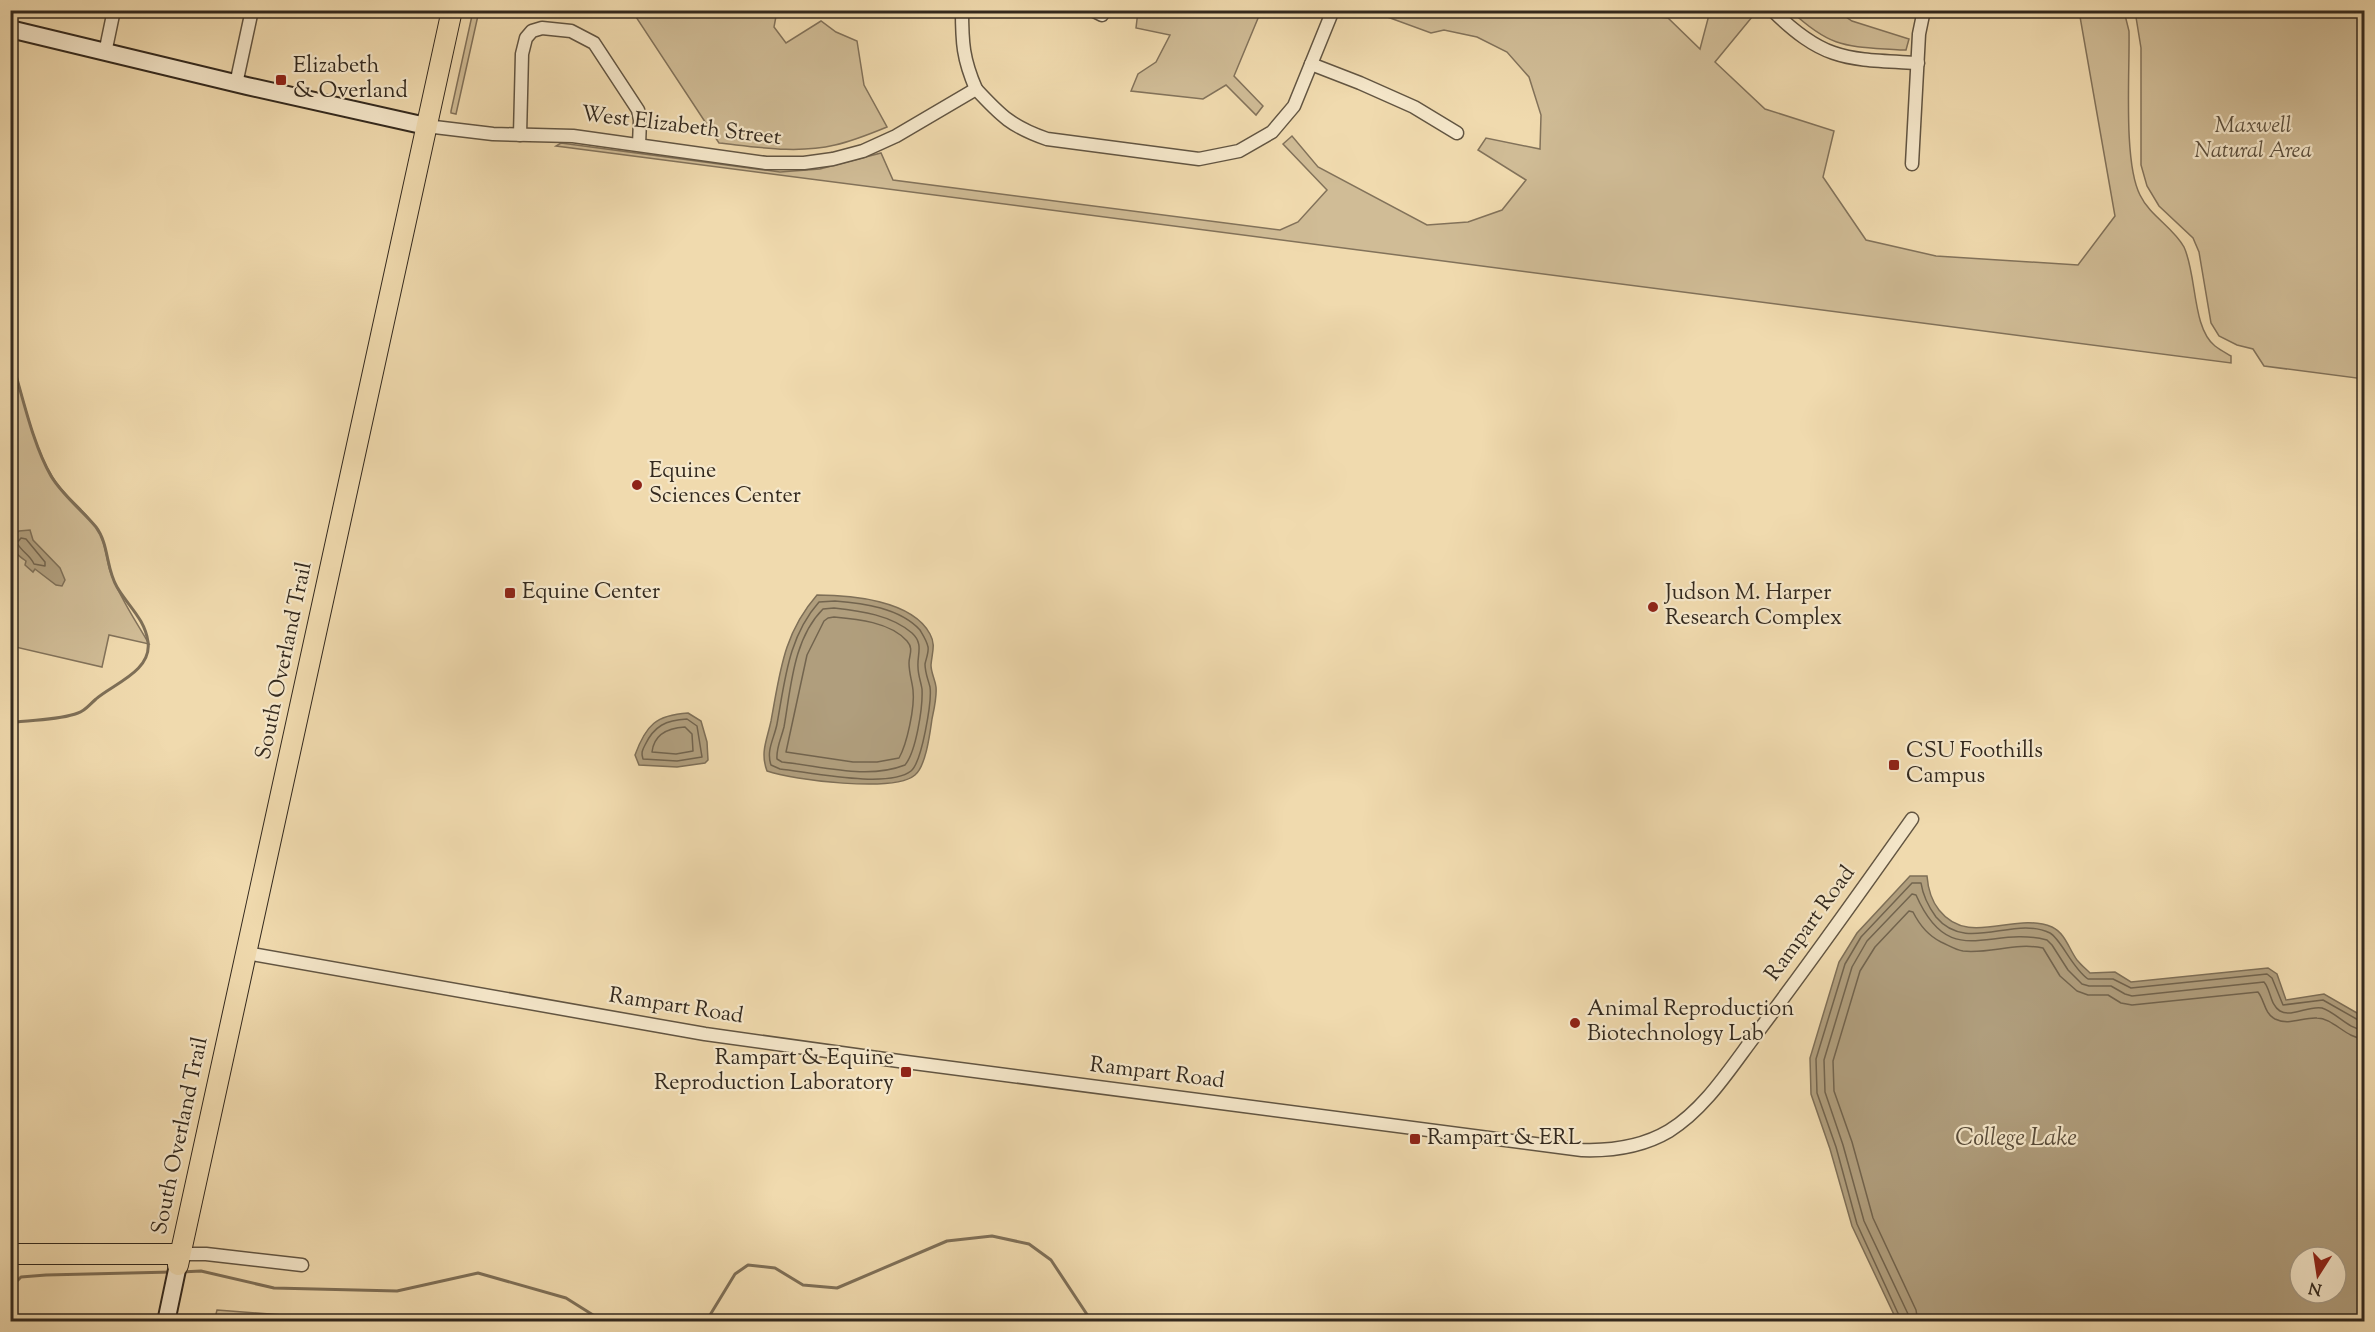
<svg xmlns="http://www.w3.org/2000/svg" width="2375" height="1332" font-family="'Sorts Mill Goudy',serif">
  <style>
    .green { fill: #d0bc96; stroke: #82725a; stroke-width: 1.5 }
    .water { fill: #b09e7d; stroke: #7e6f57; stroke-width: 1.5; fill-rule: evenodd }
    .lines { fill: none; stroke-linecap: round; stroke-linejoin: round }
    .shore { stroke: #72644e; stroke-width: 1.5 }
    .stream { stroke: #7e6f57; stroke-width: 3 }
    .street-casing { stroke: #625542; stroke-width: 15 }
    .secondary-casing { stroke: #33291e; stroke-width: 20 }
    .primary-casing { stroke: #33291e; stroke-width: 22 }
    .street { stroke: #f5e7ca; stroke-width: 12 }
    .secondary { stroke: #f5e7ca; stroke-width: 16 }
    .primary { stroke: #f0daae; stroke-width: 20 }
    .poi-dot { fill: #8f2418; stroke: #f5e7ca; stroke-width: 2 }
    .labels { text-anchor: middle; dominant-baseline: central; stroke-width: 4.5; stroke-linejoin: round; paint-order: stroke }
    .poi-label { font-size: 22px; fill: #33291e; stroke: #f5e7ca; text-anchor: start }
    .street-label { font-size: 22px; fill: #33291e; stroke: #f5e7ca }
    .park-label { font-size: 22px; font-style: italic; fill: #5a4e3c; stroke: #f5e7ca }
    .water-label { font-size: 24px; font-style: italic; fill: #584c3a; stroke: #f5e7ca }
  </style>
  <rect width="100%" height="100%" fill="#f0daae"/>
  <filter id="stains"><feTurbulence type="fractalNoise" baseFrequency=".00333" numOctaves="4"/><feColorMatrix values="0 0 0 0 .2 0 0 0 0 .09 0 0 0 0 .02 0 0 0 .5 -.17"/></filter>
  <radialGradient id="worn" r=".72"><stop offset=".6" stop-color="#630" stop-opacity="0"/><stop offset="1" stop-color="#630" stop-opacity=".3"/></radialGradient>
  <g class="green">
    <path d="M 639,10 L 777,11 L 774,27 L 786,43 L 821,21 L 836,32 L 857,41 L 864,85 L 887,127 C 870,134 853,141 835,145 C 797,154 757,147 719,143 L 634,14 Z"/>
    <path d="M 473,11 L 479,11 L 456,114 L 451,113 L 451,111 Z"/>
    <path d="M 1138,11 L 1171,16 L 1171,11 L 1261,11 L 1234,76 L 1263,106 L 1256,115 L 1226,85 L 1203,99 L 1131,91 L 1138,74 L 1156,62 L 1170,35 L 1136,28 Z"/>
    <path d="M 1371,11 L 1609,11 L 1668,18 L 1700,49 L 1710,11 L 1757,11 L 1715,62 L 1765,109 L 1834,131 L 1823,177 L 1866,240 L 1936,256 L 2078,265 L 2115,216 L 2079,11 L 2124,11 L 2129,31 C 2130,70 2123,162 2140,195 C 2150,216 2173,227 2184,247 C 2197,275 2192,328 2215,346 C 2220,350 2226,353 2231,356 L 2231,363 L 556,146 L 561,143 L 780,172 L 820,169 L 881,153 L 893,180 L 1280,230 L 1298,222 L 1327,190 L 1283,144 L 1292,136 L 1318,167 L 1427,225 L 1468,222 L 1502,210 L 1526,180 L 1478,150 L 1486,138 L 1540,149 L 1541,115 L 1529,77 L 1507,52 L 1477,37 L 1444,30 L 1431,33 Z"/>
    <path d="M 1791,11 L 1837,11 L 1852,21 L 1909,39 L 1906,50 L 1900,50 C 1846,46 1832,49 1791,11 Z"/>
    <path d="M 2135,11 L 2364,11 L 2364,379 L 2264,366 L 2253,349 L 2237,345 L 2219,336 L 2211,323 L 2199,252 L 2193,238 L 2159,206 L 2147,186 L 2141,165 L 2141,48 Z"/>
    <path d="M 10,355 C 22,392 32,444 52,476 C 64,497 88,512 99,532 C 106,544 106,558 110,571 C 119,597 136,621 149,644 L 109,635 L 102,667 L 11,646 Z"/>
    <path d="M 217,1310 L 361,1321 L 185,1321 L 188,1316 L 215,1318 Z"/>
  </g>
  <g class="water">
    <path d="M 30,530 L 33,540 L 60,568 L 65,580 L 62,586 L 56,585 L 35,569 L 33,572 L 25,565 L 26,561 C 17,555 11,550 12,538 L 19,531 Z"/>
    <path d="M 817,595 C 850,595 912,600 930,634 C 936,645 932,652 931,665 C 931,673 935,679 936,687 C 937,697 934,709 932,719 C 930,733 926,766 915,775 C 894,793 793,780 767,771 C 760,752 767,740 771,721 C 780,673 783,634 817,595 Z"/>
    <path d="M 688,713 L 701,721 L 707,742 L 708,760 L 705,763 L 677,767 L 639,765 L 635,755 C 646,725 656,715 688,713 Z"/>
    <path d="M 1910,876 L 1927,876 C 1928,889 1931,900 1939,910 C 1969,948 2014,911 2052,927 C 2065,933 2069,949 2077,960 C 2081,965 2086,969 2090,973 L 2115,972 L 2131,982 L 2268,968 L 2277,974 L 2286,1000 L 2324,994 L 2364,1017 L 2364,1321 L 1897,1321 L 1852,1226 L 1830,1149 L 1811,1094 L 1810,1058 L 1839,962 L 1857,933 ZM 2300,1257 L 2336,1257 L 2336,1293 L 2300,1293 Z"/>
  </g>
  <g class="lines">
    <g class="shore">
      <path d="M 21,538 L 26,539 L 45,562 L 45,566 L 34,564 C 30,555 22,552 17,543 Z"/>
      <path d="M 835,601 C 863,603 900,608 920,630 C 923,635 927,641 928,647 C 929,652 926,659 925,664 C 925,673 928,679 930,687 C 932,701 922,762 911,771 C 888,789 809,772 780,769 L 771,765 C 766,750 774,739 777,724 C 785,681 788,637 819,602 Z"/>
      <path d="M 834,608 C 861,611 891,615 912,633 C 924,644 917,654 918,667 C 918,675 921,682 922,689 C 923,707 916,752 905,765 C 867,780 822,766 782,762 L 777,759 C 776,748 781,739 784,727 C 791,688 793,639 823,609 Z"/>
      <path d="M 834,617 C 857,619 890,622 907,641 C 914,649 909,655 909,663 C 909,673 912,681 913,690 C 915,707 907,744 899,758 L 877,762 L 853,762 L 786,752 L 807,655 L 824,621 L 828,618 Z"/>
      <path d="M 687,719 L 697,726 L 702,757 L 677,761 L 643,759 C 641,753 642,751 645,745 C 654,726 666,720 687,719 Z"/>
      <path d="M 685,727 L 692,734 L 693,751 L 676,754 L 652,752 C 654,734 668,728 685,727 Z"/>
      <path d="M 1902,1322 L 1857,1224 L 1836,1147 L 1817,1093 L 1816,1059 L 1845,964 L 1861,937 L 1912,883 L 1921,883 C 1923,896 1928,906 1936,917 C 1967,954 2013,915 2050,933 C 2061,939 2072,968 2088,979 L 2113,979 L 2131,988 L 2267,974 L 2272,978 L 2283,1005 L 2323,1000 L 2360,1021 L 2364,1022"/>
      <path d="M 1909,1322 L 1908,1314 L 1864,1221 L 1843,1145 L 1825,1092 L 1824,1060 L 1852,967 L 1867,941 L 1912,894 L 1916,895 C 1950,972 1989,925 2047,940 L 2052,945 L 2068,970 L 2082,984 L 2089,986 L 2111,986 L 2125,994 L 2132,996 L 2264,982 C 2271,990 2270,1005 2280,1011 C 2292,1018 2309,1005 2322,1008 C 2337,1013 2348,1029 2364,1030"/>
      <path d="M 1918,1322 L 1916,1310 L 1873,1218 L 1852,1142 L 1834,1091 L 1833,1061 L 1860,971 L 1875,947 L 1909,911 L 1913,912 C 1919,924 1929,936 1941,942 C 1948,945 1956,950 1963,951 C 1990,954 2016,942 2043,948 L 2060,976 L 2077,991 L 2088,995 L 2108,995 L 2121,1003 L 2132,1005 L 2258,992 C 2265,1001 2264,1013 2275,1019 C 2289,1026 2303,1017 2317,1018 C 2333,1018 2346,1038 2364,1039"/>
    </g>
    <g class="stream">
      <path d="M 10,355 C 22,393 32,443 51,476 C 63,496 82,510 96,527 C 109,544 106,569 117,587 C 128,606 145,619 148,642 C 152,671 113,684 96,699 C 90,704 85,711 78,713 C 57,721 32,719 10,723"/>
      <path d="M 181,1272 L 201,1271 L 274,1288 L 397,1291 L 478,1273 L 566,1298 L 601,1320 L 616,1322"/>
      <path d="M 10,1288 L 21,1277 L 46,1275 L 172,1272"/>
      <path d="M 700,1322 L 710,1315 L 735,1274 L 748,1265 L 775,1268 L 803,1285 L 837,1288 L 947,1241 L 992,1236 L 1029,1244 L 1051,1260 L 1092,1322"/>
    </g>
    <defs>
      <g id="street">
        <path d="M 962,10 C 962,43 963,59 976,89"/>
        <path d="M 1092,10 L 1102,15"/>
        <path d="M 1772,10 C 1825,62 1847,59 1918,63"/>
        <path d="M 105,53 L 114,10"/>
        <path d="M 1311,64 L 1360,83 L 1414,107 L 1457,133"/>
        <path d="M 236,84 L 252,10"/>
        <path d="M 426,126 L 493,134 L 573,136 L 766,163 L 804,163 L 833,159 L 863,151 L 896,136 L 976,89 C 1001,116 1012,127 1047,139 L 1199,159 L 1239,151 L 1272,132 L 1294,106 L 1333,10"/>
        <path d="M 520,135 L 522,54 L 526,38 L 532,31 L 542,28 L 571,31 L 594,43 L 638,110 L 640,120 L 639,145"/>
        <path d="M 1912,164 L 1919,34 L 1924,10"/>
        <path d="M 246,953 L 705,1034 L 906,1062 L 1582,1150 C 1612,1151 1642,1147 1669,1131 C 1706,1108 1731,1067 1757,1033 C 1810,963 1861,891 1912,819"/>
        <path d="M 180,1254 L 206,1254 L 302,1265"/>
      </g>
      <g id="secondary">
        <path d="M 10,29 L 247,86 L 426,126"/>
        <path d="M 166,1322 L 178,1265"/>
      </g>
      <g id="primary">
        <path d="M 10,1254 L 180,1254"/>
        <path d="M 178,1265 L 452,10"/>
      </g>
    </defs>
    <use href="#street" class="street-casing"/>
    <use href="#secondary" class="secondary-casing"/>
    <use href="#primary" class="primary-casing"/>
    <use href="#street" class="street"/>
    <use href="#secondary" class="secondary"/>
    <use href="#primary" class="primary"/>
  </g>
  <g class="poi-dot">
    <rect x="275" y="74" width="12" height="12" rx="3"/>
    <circle cx="637" cy="485" r="6"/>
    <rect x="504" y="587" width="12" height="12" rx="3"/>
    <circle cx="1653" cy="607" r="6"/>
    <rect x="1888" y="759" width="12" height="12" rx="3"/>
    <circle cx="1575" cy="1023" r="6"/>
    <rect x="900" y="1066" width="12" height="12" rx="3"/>
    <rect x="1409" y="1133" width="12" height="12" rx="3"/>
  </g>
  <g class="labels">
    <g class="poi-label">
      <text x="293" y="67">Elizabeth<tspan x="293" dy="25">&amp; Overland</tspan></text>
      <text x="649" y="472">Equine<tspan x="649" dy="25">Sciences Center</tspan></text>
      <text x="522" y="593">Equine Center</text>
      <text x="1665" y="594">Judson M. Harper<tspan x="1665" dy="25">Research Complex</tspan></text>
      <text x="1906" y="752">CSU Foothills<tspan x="1906" dy="25">Campus</tspan></text>
      <text x="1587" y="1010">Animal Reproduction<tspan x="1587" dy="25">Biotechnology Lab</tspan></text>
      <text x="894" y="1059" text-anchor="end">Rampart &amp; Equine<tspan x="894" dy="25">Reproduction Laboratory</tspan></text>
      <text x="1427" y="1139">Rampart &amp; ERL</text>
    </g>
    <g class="street-label">
      <text transform="translate(681 127) rotate(7)">West Elizabeth Street</text>
      <text transform="translate(285 661) rotate(-78)">South Overland Trail</text>
      <text transform="translate(1811 924) rotate(-54)">Rampart Road</text>
      <text transform="translate(676 1007) rotate(9)">Rampart Road</text>
      <text transform="translate(1157 1074) rotate(7)">Rampart Road</text>
      <text transform="translate(181 1136) rotate(-78)">South Overland Trail</text>
    </g>
    <g class="park-label">
      <text x="2253" y="127">Maxwell<tspan x="2253" dy="25">Natural Area</tspan></text>
    </g>
    <g class="water-label">
      <text x="2016" y="1139">College Lake</text>
    </g>
  </g>
  <rect width="2375" height="1332" fill="none" stroke="#f0daae" stroke-width="36"/>
  <rect x="12" y="12" width="2351" height="1308" fill="none" stroke="#33291e" stroke-width="3"/>
  <rect x="18" y="18" width="2339" height="1296" fill="none" stroke="#33291e" stroke-width="1.5"/>
  <g transform="translate(2318 1275) rotate(192)"><circle r="28" fill="#f5e7ca" stroke="#a79b85" stroke-width="1.5"/>
  <path d="M0-4.5L10 22L0 15L-10 22Z" fill="#8f2418"/>
  <text y="-9" font-size="16" font-weight="bold" text-anchor="middle" fill="#33291e">N</text>
  </g>
  <rect width="100%" height="100%" filter="url(#stains)"/>
  <rect width="100%" height="100%" fill="url(#worn)"/>
</svg>
